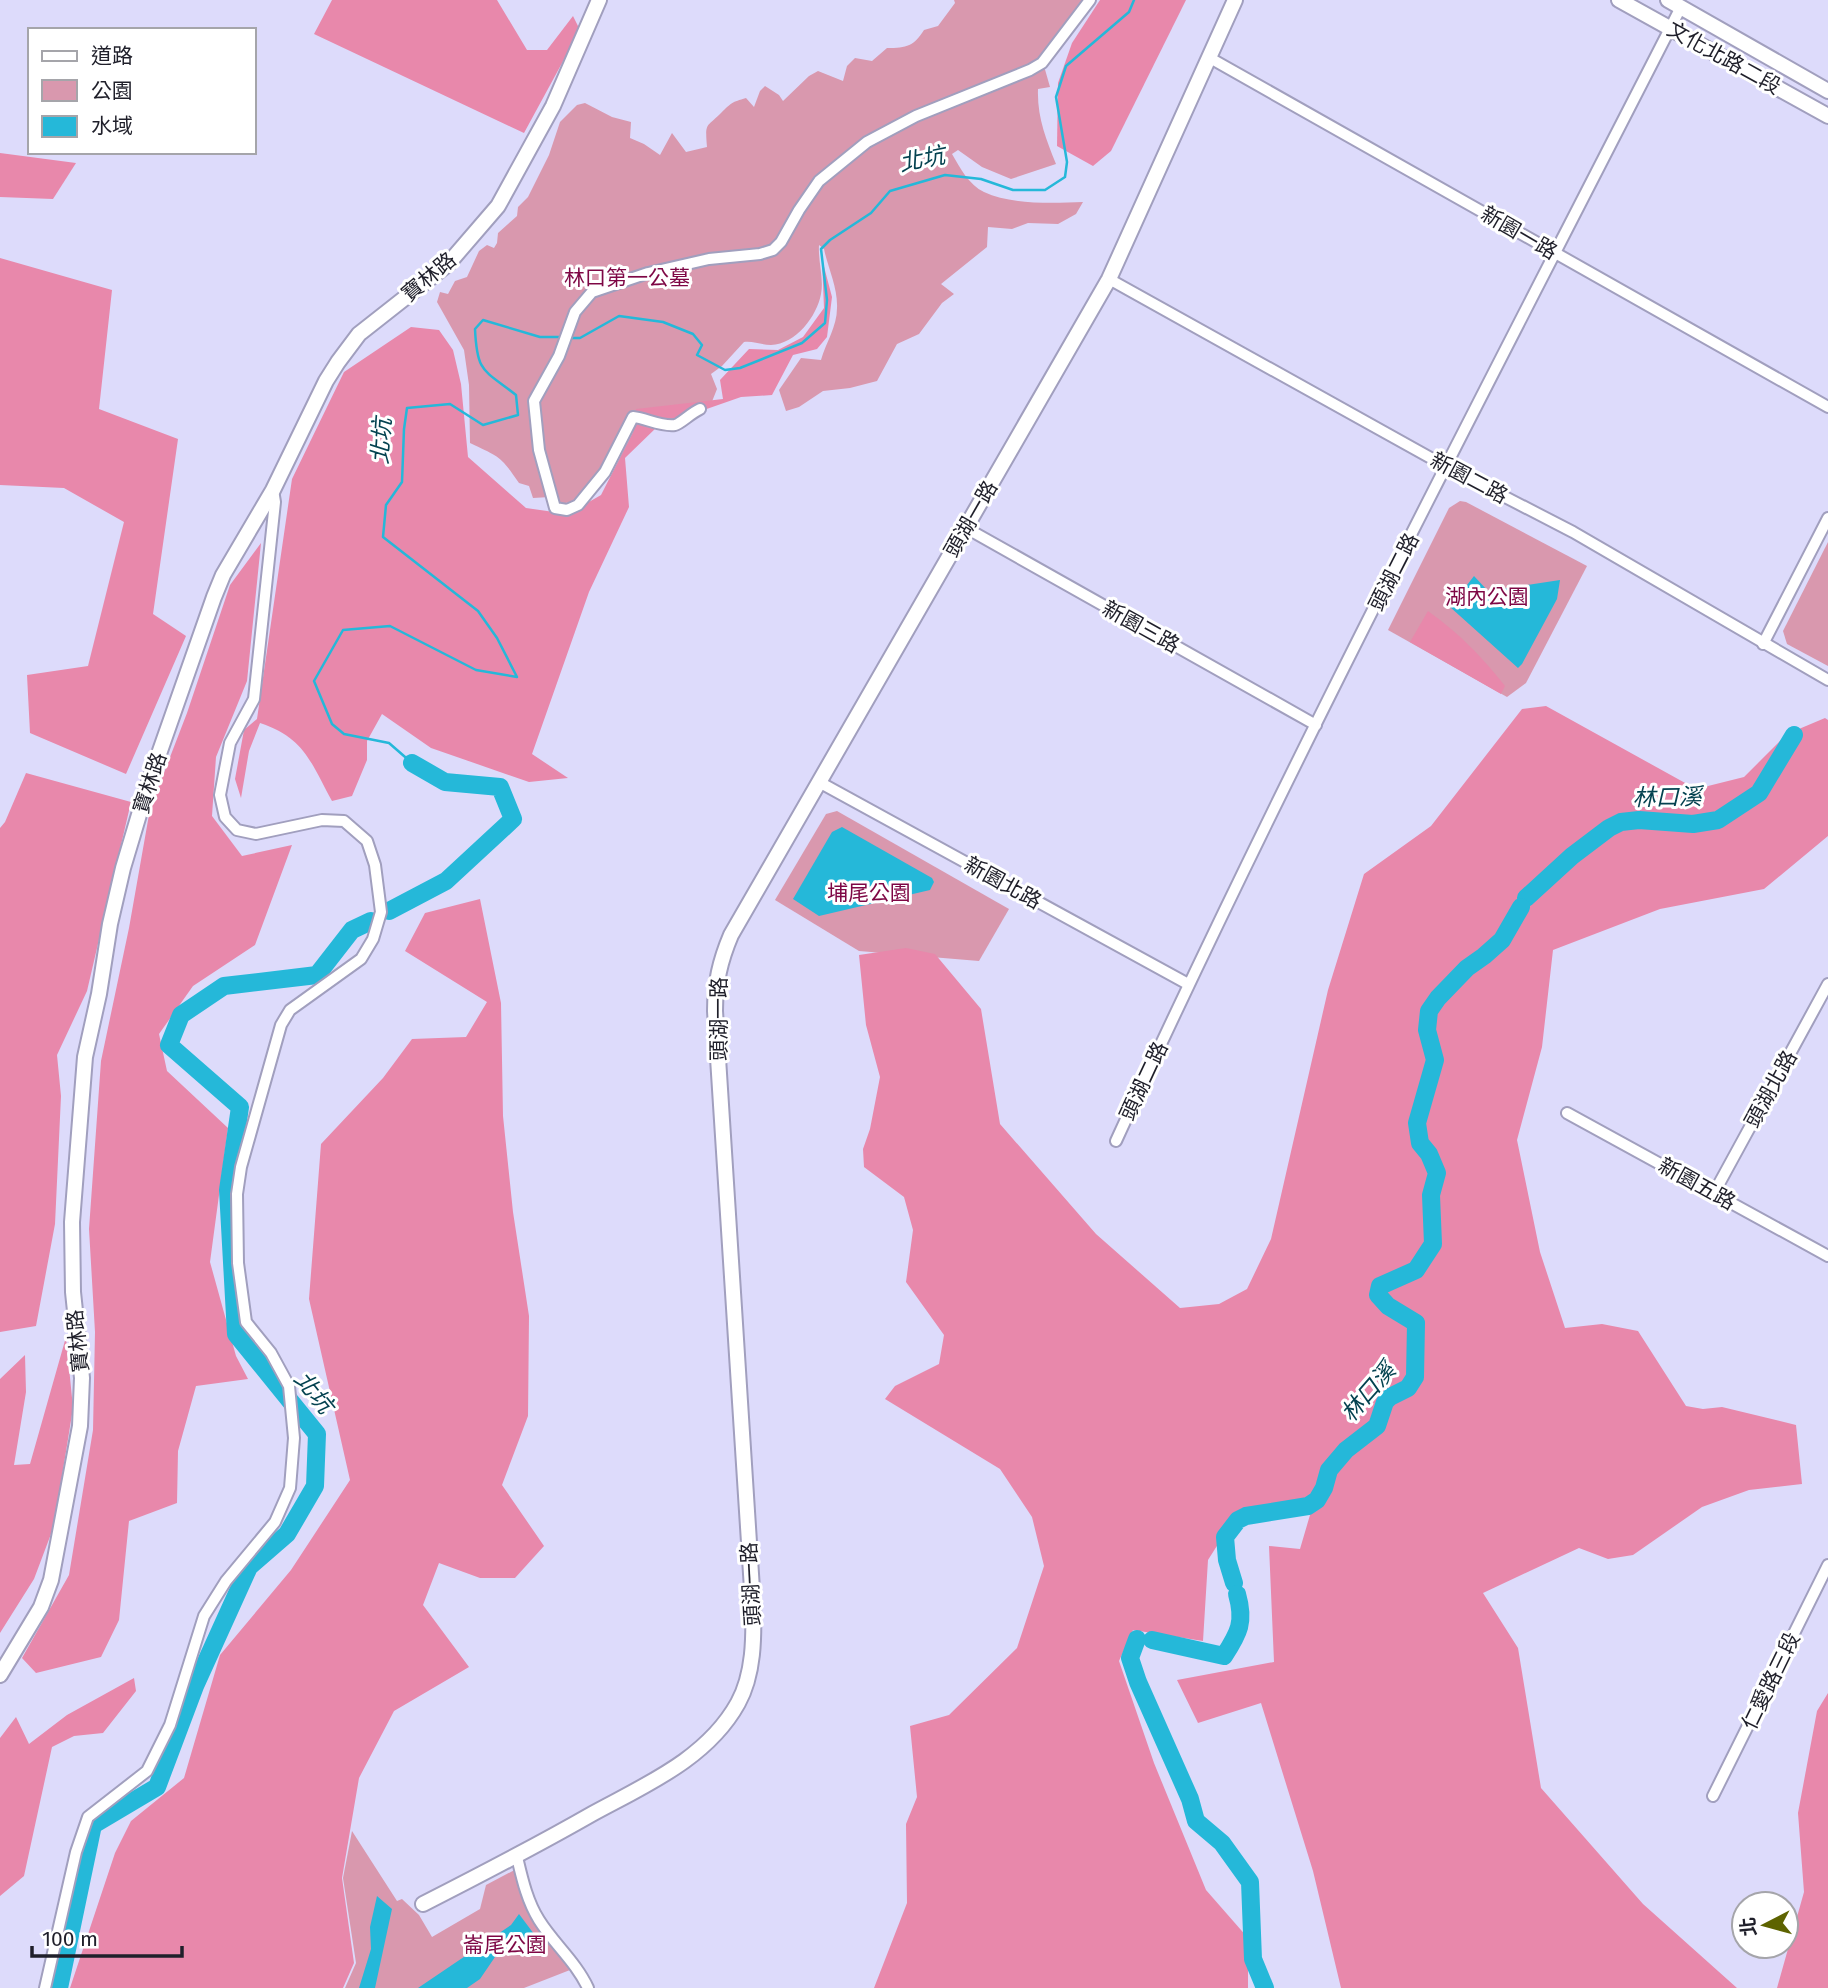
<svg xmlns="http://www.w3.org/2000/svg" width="1828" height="1988" font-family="'Fira Sans','Noto Sans TC',sans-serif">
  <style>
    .green { fill: #d998ae }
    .forest { fill: #e888ab }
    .water { fill: #25b8d9 }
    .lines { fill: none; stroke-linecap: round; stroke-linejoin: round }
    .stream { stroke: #25b8d9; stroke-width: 2.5 }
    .river { stroke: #25b8d9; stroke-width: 18 }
    .street-casing { stroke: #a19fbe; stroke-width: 14 }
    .secondary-casing { stroke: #a19fbe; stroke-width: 18 }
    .street { stroke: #fff; stroke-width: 10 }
    .secondary { stroke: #fff; stroke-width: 14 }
    .labels { text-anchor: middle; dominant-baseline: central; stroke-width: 6; stroke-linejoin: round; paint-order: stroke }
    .street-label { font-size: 21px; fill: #1f1f2a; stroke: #fff }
    .park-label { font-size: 21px; fill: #7e0745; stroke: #fff }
    .water-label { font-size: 23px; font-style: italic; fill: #044250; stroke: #fff }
  </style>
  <rect width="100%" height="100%" fill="#dddbfb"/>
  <g class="green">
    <path d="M 954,0 L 1084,0 L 1048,46 L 1042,59 L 1050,87 L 1038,89 C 1037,117 1046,139 1056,164 L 1011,179 L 982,167 L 958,150 L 952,154 C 960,168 969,185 984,192 C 1012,205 1053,203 1083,202 L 1076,214 L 1058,224 L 1028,223 L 1012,229 L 988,227 L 987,247 L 941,284 L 954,294 L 942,303 L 919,334 L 897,344 L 877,381 L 850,388 L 823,391 L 799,407 L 786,411 L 779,390 L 801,358 L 821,360 C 826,342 837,327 837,308 C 838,288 828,268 824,249 L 819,245 C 818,262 824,278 821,294 C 817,316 796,344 771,345 C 762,345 754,341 744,342 L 722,366 L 711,374 L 717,389 L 711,404 L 626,423 L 616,438 L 609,465 L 582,501 L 557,504 L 550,497 L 533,498 L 529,486 L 519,483 C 500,455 499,457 470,443 L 469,385 L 464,350 L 437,302 L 440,292 L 448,294 L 455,281 L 467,277 L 479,251 L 487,245 L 494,248 L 497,243 L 498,233 L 517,216 L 518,207 L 528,197 L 549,155 L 560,122 L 577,105 L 585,103 L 612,117 L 631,122 L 630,138 L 644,144 L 660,155 L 672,133 L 686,152 L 707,147 C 705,122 706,128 721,113 C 731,103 732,102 746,98 L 754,107 L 760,91 L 765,86 L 779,95 L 783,101 L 809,76 L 818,71 L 843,81 L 847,66 L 855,58 L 872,61 L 887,48 C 907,48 914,46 924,30 L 938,26 L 955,3 Z"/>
    <path d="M 1460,501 L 1466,502 L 1587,566 L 1526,683 L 1507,697 L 1388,630 L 1449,508 Z"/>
    <path d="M 1828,542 L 1828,666 L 1787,644 L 1783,631 Z"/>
    <path d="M 837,811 L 1009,909 L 979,961 L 859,951 L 775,900 L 826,814 Z"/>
    <path d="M 352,1831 L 397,1901 L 402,1899 L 419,1915 L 432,1937 L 480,1909 L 486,1885 L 522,1866 L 541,1919 L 577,1962 L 570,1970 L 524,1988 L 345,1988 L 356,1963 L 343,1878 Z"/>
  </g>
  <g class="forest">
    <path d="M 332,0 L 497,0 L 527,50 L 547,50 L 573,16 L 580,30 L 524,133 L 314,34 Z"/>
    <path d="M 1100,0 L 1186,0 L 1111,151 L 1093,166 L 1057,146 L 1058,83 L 1072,43 Z"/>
    <path d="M 0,153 L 76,163 L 53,199 L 0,197 Z"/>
    <path d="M 0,258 L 112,290 L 99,409 L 178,439 L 153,614 L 186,636 L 126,774 L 30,733 L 27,675 L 88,666 L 124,522 L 64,488 L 0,485 Z"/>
    <path d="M 822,259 L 832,297 L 827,337 L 817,349 L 793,355 L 772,395 L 741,397 L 658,426 L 625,458 L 629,507 L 589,592 L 532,754 L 568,778 L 529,782 L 431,748 L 382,714 L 367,741 L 367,760 L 352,796 L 332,801 C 311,763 305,738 260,723 L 249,751 L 241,798 L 235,779 L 244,730 L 257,719 L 292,479 L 344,372 L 411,327 L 439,330 L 453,350 L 461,384 L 468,457 L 526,508 L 568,514 L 601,495 L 633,432 L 636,409 L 723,399 L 720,380 L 749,349 L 778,350 L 803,337 L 824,308 Z"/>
    <path d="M 261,543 L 247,681 L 216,757 L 212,816 L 242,856 L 292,845 L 255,945 L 193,986 L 159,1034 L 167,1071 L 228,1128 L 210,1262 L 236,1356 L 248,1379 L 196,1386 L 178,1451 L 177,1503 L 129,1521 L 119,1620 L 101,1657 L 36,1673 L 22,1658 L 69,1575 L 93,1430 L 95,1332 L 89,1229 L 101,1061 L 129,928 L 150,809 L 187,713 L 230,585 Z"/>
    <path d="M 1428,611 C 1461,635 1480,655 1505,686 L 1501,694 L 1410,642 Z"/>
    <path d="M 1546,706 L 1696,789 L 1744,777 L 1787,734 L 1825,718 L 1828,720 L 1828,836 L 1764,889 L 1660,909 L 1553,950 L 1542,1047 L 1517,1140 L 1540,1252 L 1565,1328 L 1602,1324 L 1638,1331 L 1686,1406 L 1703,1409 L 1722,1407 L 1796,1425 L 1802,1484 L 1749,1490 L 1702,1507 L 1633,1555 L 1608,1559 L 1579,1548 L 1483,1593 L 1518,1648 L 1541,1788 L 1643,1904 L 1737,1988 L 1341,1988 L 1313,1871 L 1261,1703 L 1198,1723 L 1177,1680 L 1274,1662 L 1269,1546 L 1300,1549 L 1310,1515 L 1239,1511 L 1208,1560 L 1203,1641 L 1133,1630 L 1119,1661 L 1154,1763 L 1206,1890 L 1248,1938 L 1248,1988 L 874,1988 L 907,1903 L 906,1824 L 917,1797 L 910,1726 L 949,1715 L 1017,1648 L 1044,1566 L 1032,1517 L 1000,1469 L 885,1399 L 895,1386 L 939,1364 L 944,1335 L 906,1282 L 913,1230 L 904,1197 L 864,1167 L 863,1149 L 870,1129 L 880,1077 L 866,1025 L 859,955 L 906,948 L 935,954 L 981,1009 L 1000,1124 L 1096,1234 L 1180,1308 L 1219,1304 L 1247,1289 L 1271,1239 L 1328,990 L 1364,874 L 1431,826 L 1522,709 Z"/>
    <path d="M 26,773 L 131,802 L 87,991 L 57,1055 L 61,1096 L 55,1224 L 36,1326 L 0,1332 L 0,828 L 5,822 Z"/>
    <path d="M 480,899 L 501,1003 L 503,1116 L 513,1212 L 529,1316 L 528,1416 L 502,1485 L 544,1546 L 515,1578 L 480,1578 L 439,1563 L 423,1605 L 469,1667 L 394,1711 L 359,1778 L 342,1878 L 354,1963 L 343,1988 L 70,1988 L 115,1853 L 131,1821 L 184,1778 L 220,1655 L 291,1570 L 350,1480 L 309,1299 L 321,1144 L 383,1078 L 412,1039 L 466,1037 L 487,1002 L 405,951 L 425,913 Z"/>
    <path d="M 66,1337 L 73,1408 L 54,1526 L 34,1579 L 0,1633 L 0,1379 L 25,1355 L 26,1392 L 14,1465 L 30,1464 Z"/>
    <path d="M 134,1678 L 136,1691 L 103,1733 L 74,1736 L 52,1747 L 24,1876 L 0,1896 L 0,1738 L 16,1717 L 29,1744 L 67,1715 Z"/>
    <path d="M 1828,1693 L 1828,1988 L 1777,1988 L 1804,1892 L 1798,1813 L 1817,1711 Z"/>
  </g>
  <g class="water">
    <path d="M 1474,576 L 1488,591 L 1560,580 L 1557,599 L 1522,664 L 1518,668 L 1450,607 Z"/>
    <path d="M 842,827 L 932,878 L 934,882 L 930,890 L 819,916 L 793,899 L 832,832 Z"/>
    <path d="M 377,1896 L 392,1909 L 375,1988 L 359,1988 L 371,1949 L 370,1927 Z"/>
    <path d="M 519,1914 L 543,1946 L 512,1950 L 495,1957 L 480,1979 L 467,1988 L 418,1988 L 511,1925 Z"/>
  </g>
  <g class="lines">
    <g class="stream">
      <path d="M 571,338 L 580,338 L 619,316 L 663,322 L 693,334 L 702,345 L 697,355 L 725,370 L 740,368 L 802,343 L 825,323 L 827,300 L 821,249 L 830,240 L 871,213 L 890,191 L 945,175 L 981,179 L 1013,190 L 1045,190 L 1065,177 L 1067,162 L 1056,97 L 1066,66 L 1129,12 L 1134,0"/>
      <path d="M 412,763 L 389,743 L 344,734 L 332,724 L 314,681 L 343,630 L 390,626 L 476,670 L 517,677 L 497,638 L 478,611 L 383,537 L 386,505 L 402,482 L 404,429 L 407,408 L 450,404 L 483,425 L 518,415 L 516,395 C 483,369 477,373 475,329 L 483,320 L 540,337 L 561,337"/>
    </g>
    <g class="river">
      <path d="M 1526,898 L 1572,856 L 1609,828 L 1621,822 L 1639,820 L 1693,824 L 1718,820 L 1759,793 L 1794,735"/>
      <path d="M 389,911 L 446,881 L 513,819 L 500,787 L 445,782 L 412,763"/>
      <path d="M 1234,1583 L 1227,1560 L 1225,1537 L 1238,1520 L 1246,1516 L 1308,1506 L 1317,1500 L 1324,1488 L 1329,1470 L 1346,1450 L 1377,1426 L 1385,1402 L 1390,1397 L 1408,1388 L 1415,1377 L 1416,1323 L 1388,1306 L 1378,1295 L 1380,1286 L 1416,1270 L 1433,1244 L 1431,1195 L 1437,1173 L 1429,1154 L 1420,1143 L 1417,1123 L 1435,1060 L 1427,1030 L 1429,1011 L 1438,998 L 1467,968 L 1484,956 L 1502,940 L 1521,907"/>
      <path d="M 1137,1639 L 1130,1658 L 1138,1682 L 1190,1799 L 1196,1821 L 1222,1843 L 1250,1882 L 1253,1959 L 1265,1988"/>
      <path d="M 1152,1640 L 1224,1656 C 1239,1633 1245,1622 1237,1594"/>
      <path d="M 59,1988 L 93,1825 L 157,1787 L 195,1686 L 249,1567 L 287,1534 L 315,1486 L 317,1434 L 236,1334 L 228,1190 L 240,1107 L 169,1045 L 181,1015 L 224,986 L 317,975 L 352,930 L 371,921"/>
    </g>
    <defs>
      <g id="street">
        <path d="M 1210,58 L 1828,407"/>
        <path d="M 1109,279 L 1447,467 L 1573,532 L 1828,680"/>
        <path d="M 700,409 C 691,413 680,424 675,425 C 661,427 646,418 633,417 L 605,472 L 578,505 L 567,510 L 555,508 L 539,450 L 534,401 L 559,356 L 575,312 L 592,292 L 648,273 L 709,259 L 760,254 L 773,250 L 781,242 L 799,210 L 819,181 L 867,142 L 916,116 L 1030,70 L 1042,63 L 1090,0"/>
        <path d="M 966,528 L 1316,725"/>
        <path d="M 1763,644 L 1828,518"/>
        <path d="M 819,782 L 1188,984"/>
        <path d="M 1567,1113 L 1828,1256"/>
        <path d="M 1116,1141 C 1292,757 1489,383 1681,7"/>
        <path d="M 1714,1193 L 1828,984"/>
        <path d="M 1713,1796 L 1828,1565"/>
        <path d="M 517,1857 C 522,1878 527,1901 539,1920 C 554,1944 576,1962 588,1988"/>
        <path d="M 45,1988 L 76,1852 L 88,1817 L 147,1771 L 170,1725 L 204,1616 L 226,1581 L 275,1522 L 290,1488 L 294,1438 L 289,1386 L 271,1353 L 246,1322 L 238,1263 L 237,1194 L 241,1167 L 281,1025 L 290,1010 L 361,959 L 373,939 L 381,912 L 375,865 L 367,841 L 344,821 L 322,820 L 256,834 L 237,830 L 225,817 L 220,795 L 230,743 L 254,699 L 275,502 L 273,490"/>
      </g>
      <g id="secondary">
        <path d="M 1619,0 L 1828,116"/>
        <path d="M 1668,0 L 1828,91"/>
        <path d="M 0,1675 L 41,1607 L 51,1580 L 80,1426 L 82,1378 L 73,1292 L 72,1222 L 85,1057 L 99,994 L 110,924 L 123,868 L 147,788 L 214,597 L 223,575 L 273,490 L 326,381 L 338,362 L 359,334 L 448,264 L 498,206 L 553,106 L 599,0"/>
        <path d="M 423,1904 C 480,1875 536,1846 592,1814 C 645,1785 707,1759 738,1703 C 754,1674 754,1637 753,1605 L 715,1011 C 715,983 720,961 731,935 L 1109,279 L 1235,0"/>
      </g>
    </defs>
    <use href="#street" class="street-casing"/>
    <use href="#secondary" class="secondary-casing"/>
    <use href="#street" class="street"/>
    <use href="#secondary" class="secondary"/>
  </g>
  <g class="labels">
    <g class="street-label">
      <text transform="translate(1724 58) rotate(29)">文化北路二段</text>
      <text transform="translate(1519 233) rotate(30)">新園一路</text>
      <text transform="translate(429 277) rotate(-40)">寶林路</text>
      <text transform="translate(1469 478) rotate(28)">新園二路</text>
      <text transform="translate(971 519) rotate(-60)">頭湖一路</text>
      <text transform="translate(1394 572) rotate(-63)">頭湖二路</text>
      <text transform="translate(1141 627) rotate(29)">新園三路</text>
      <text transform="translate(150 783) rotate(-72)">寶林路</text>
      <text transform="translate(1003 883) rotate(29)">新園北路</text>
      <text transform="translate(719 1019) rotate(-90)">頭湖一路</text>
      <text transform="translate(1144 1081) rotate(-65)">頭湖二路</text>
      <text transform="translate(1771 1089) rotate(-61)">頭湖北路</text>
      <text transform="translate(1697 1184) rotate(29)">新園五路</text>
      <text transform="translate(78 1341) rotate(-96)">寶林路</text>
      <text transform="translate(751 1584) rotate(-93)">頭湖一路</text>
      <text transform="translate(1771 1681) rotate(-64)">仁愛路三段</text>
    </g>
    <g class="park-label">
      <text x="627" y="278">林口第一公墓</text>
      <text x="1487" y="597">湖內公園</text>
      <text x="869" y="893">埔尾公園</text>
      <text x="505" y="1945">崙尾公園</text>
    </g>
    <g class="water-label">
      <text transform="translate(922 159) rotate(-11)">北坑</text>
      <text transform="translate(381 441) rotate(-86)">北坑</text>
      <text transform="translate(1667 797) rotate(-1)">林口溪</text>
      <text transform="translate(314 1392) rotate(51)">北坑</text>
      <text transform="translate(1368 1392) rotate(-49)">林口溪</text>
    </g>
  </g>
  <rect x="28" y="28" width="228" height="126" fill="#ffffff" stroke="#a5a5aa" stroke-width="2"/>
  <rect x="42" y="51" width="35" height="10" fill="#ffffff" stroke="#a5a5aa" stroke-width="2"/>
  <text x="91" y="63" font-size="21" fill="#1f1f2a">道路</text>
  <rect x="42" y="80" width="35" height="21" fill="#d998ae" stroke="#a5a5aa" stroke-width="2"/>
  <text x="91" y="98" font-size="21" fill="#1f1f2a">公園</text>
  <rect x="42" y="116" width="35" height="21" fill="#25b8d9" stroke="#a5a5aa" stroke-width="2"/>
  <text x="91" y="133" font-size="21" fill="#1f1f2a">水域</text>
  <g transform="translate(1765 1925) rotate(264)"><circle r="33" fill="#ffffff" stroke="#a5a5aa" stroke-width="2"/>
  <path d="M0-5L12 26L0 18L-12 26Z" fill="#5d6300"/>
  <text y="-10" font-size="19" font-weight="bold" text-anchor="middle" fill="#1f1f2a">北</text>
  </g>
  <path d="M32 1946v10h150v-10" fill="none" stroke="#1f1f2a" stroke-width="3.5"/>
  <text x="42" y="1946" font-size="21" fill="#1f1f2a" stroke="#ffffff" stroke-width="5" paint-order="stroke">100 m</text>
</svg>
